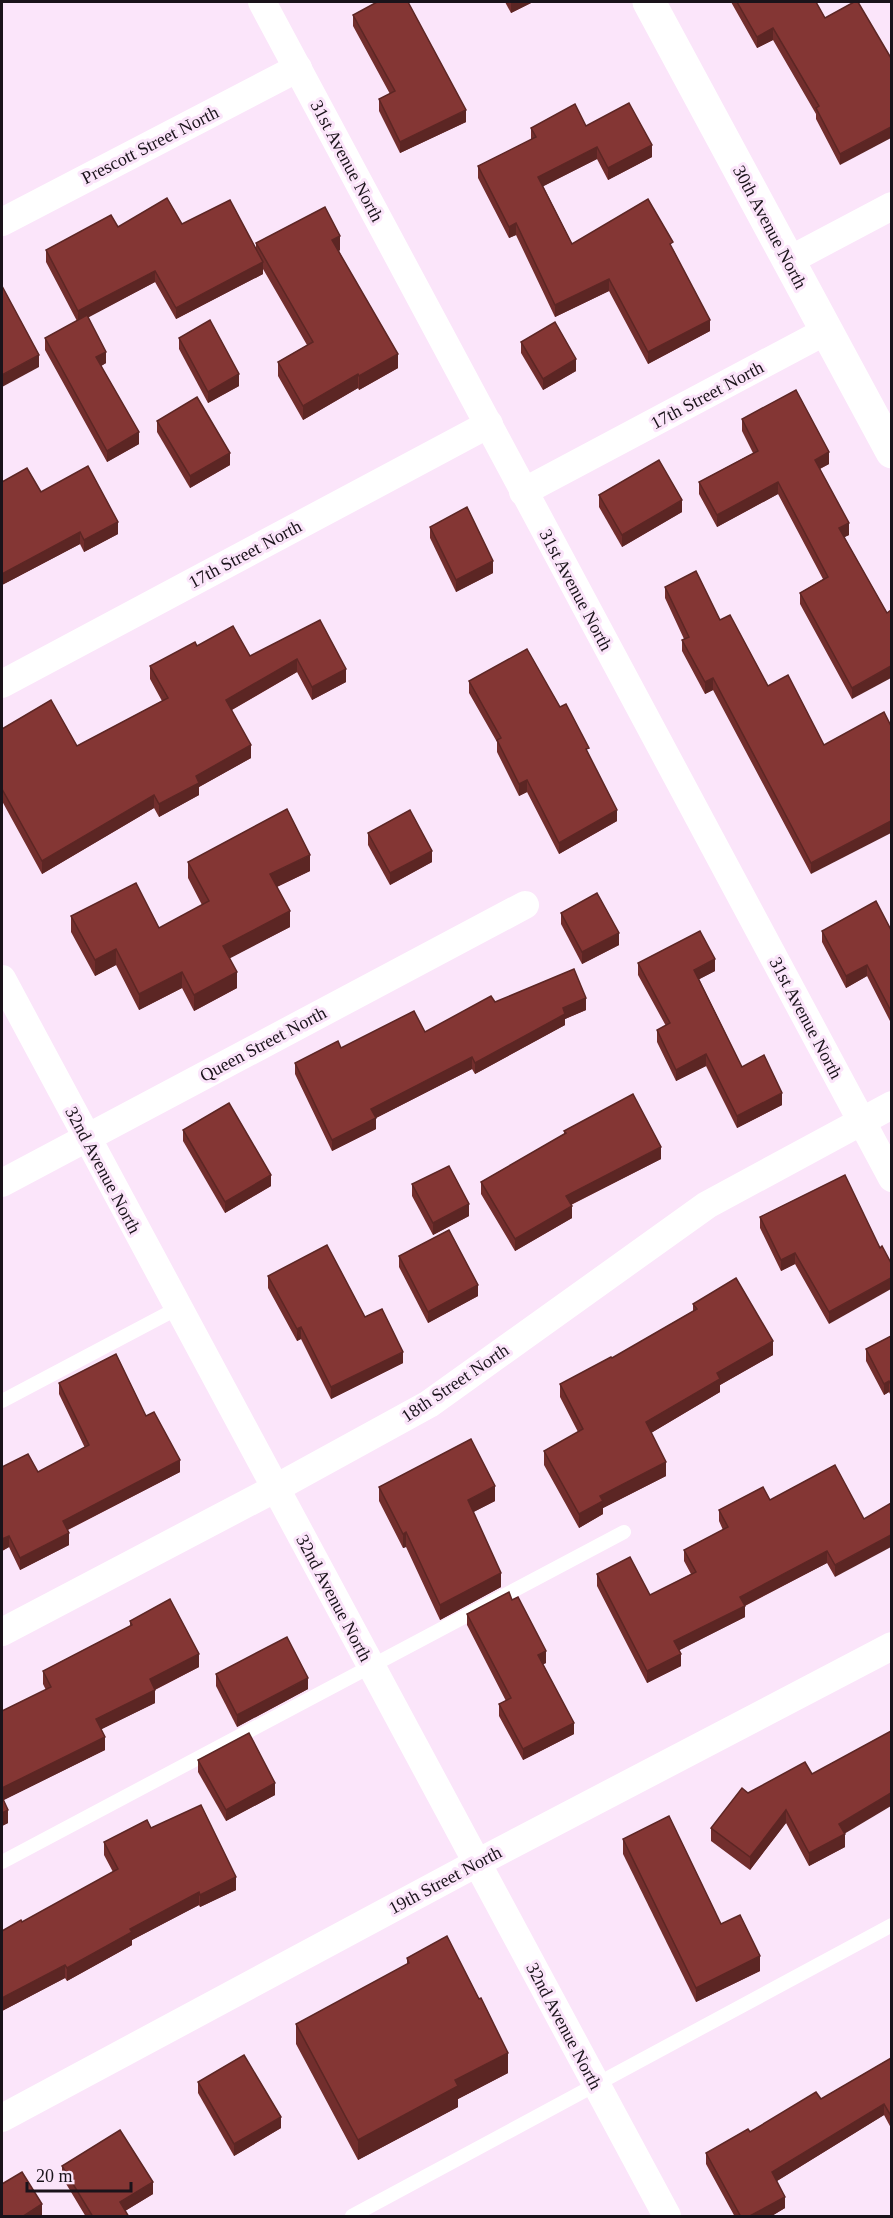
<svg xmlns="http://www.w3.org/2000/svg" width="893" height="2218" font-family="'Times New Roman',serif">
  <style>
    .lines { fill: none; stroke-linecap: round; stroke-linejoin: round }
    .lane { stroke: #fff; stroke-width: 14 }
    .street { stroke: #fff; stroke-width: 28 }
    .secondary { stroke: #fff; stroke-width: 33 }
    .wall { fill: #722e2d }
    .shaded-wall { fill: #5c2624 }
    .building { fill: #843634; stroke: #5c2624; stroke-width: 1.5 }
    .labels { text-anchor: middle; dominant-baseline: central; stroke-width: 6; stroke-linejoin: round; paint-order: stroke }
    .street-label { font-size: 18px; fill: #1a131a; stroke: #fbe5fa }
  </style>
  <rect width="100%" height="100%" fill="#fbe5fa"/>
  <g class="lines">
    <g class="lane">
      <path d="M 2,1401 L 178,1308"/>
      <path d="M 2,1862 L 624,1532"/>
      <path d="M 352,2216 L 892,1925"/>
    </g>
    <g class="street">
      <path d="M 262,2 L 892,1178"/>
      <path d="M 2,222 L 298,68"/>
      <path d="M 788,261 L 892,206"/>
      <path d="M 523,492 L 826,331"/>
      <path d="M 2,684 L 489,424"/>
      <path d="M 2,979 L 667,2216"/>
      <path d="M 2,1183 L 525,905"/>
      <path d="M 2,1632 L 276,1488 L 429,1404 L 707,1205 L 892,1105"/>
      <path d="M 2,2118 L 477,1863 L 892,1646"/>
    </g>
    <path class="secondary" d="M 649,2 L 892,452"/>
  </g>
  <g class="wall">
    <path d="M 505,2 L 533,2 L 511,13 Z"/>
    <path d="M 731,2 L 816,2 L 825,18 L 854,2 L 840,165 L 816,119 L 816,114 L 773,40 L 757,48 Z"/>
    <path d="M 353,15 L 466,122 L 400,153 L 379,111 L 379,99 L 390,94 L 353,26 Z"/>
    <path d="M 586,126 L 652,157 L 608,180 L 597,159 L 543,186 L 572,244 L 673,249 L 710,331 L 648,364 L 609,291 L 555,317 L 516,235 L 509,238 L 478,178 L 478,166 L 531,140 L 531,128 Z"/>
    <path d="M 182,224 L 256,249 L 256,243 L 340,250 L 339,251 L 398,368 L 359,390 L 358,388 L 303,420 L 278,376 L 278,362 L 307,345 L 263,269 L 263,274 L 176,319 L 155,282 L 88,317 L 106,363 L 101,366 L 139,444 L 107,462 L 45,350 L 45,338 L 77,321 L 46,262 L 46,250 L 118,227 Z"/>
    <path d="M 891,228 L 891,244 L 890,242 L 890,229 Z"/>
    <path d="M 179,338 L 239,386 L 208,403 L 179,349 Z"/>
    <path d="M 521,342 L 576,371 L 543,390 L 521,353 Z"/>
    <path d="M 742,419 L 829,464 L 820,469 L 849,535 L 844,537 L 887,613 L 852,699 L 800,604 L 800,593 L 823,579 L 778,494 L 717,527 L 699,494 L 699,482 L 753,453 L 742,431 Z"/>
    <path d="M 157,421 L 230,465 L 190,488 L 157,432 Z"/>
    <path d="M 2,482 L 41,492 L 118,534 L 84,552 L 80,544 L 2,585 Z"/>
    <path d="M 599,495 L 682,512 L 622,547 L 599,507 Z"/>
    <path d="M 430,527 L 493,573 L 456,592 L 430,538 Z"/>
    <path d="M 665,587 L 720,620 L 768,686 L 824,745 L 811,874 L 713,690 L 705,694 L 682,651 L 682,640 L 684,639 L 665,598 Z"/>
    <path d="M 320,620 L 346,682 L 312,700 L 297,672 L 232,710 L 251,758 L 199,787 L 199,795 L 159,817 L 154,808 L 42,874 L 2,801 L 2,729 L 77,746 L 162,701 L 150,679 L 150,666 L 197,646 L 250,656 Z"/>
    <path d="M 469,681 L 560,707 L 589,755 L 617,821 L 559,854 L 527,792 L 519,796 L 497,752 L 497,742 L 469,693 Z"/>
    <path d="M 368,833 L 432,862 L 390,885 L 368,845 Z"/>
    <path d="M 188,862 L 310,871 L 277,887 L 290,927 L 229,958 L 237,988 L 194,1011 L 182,988 L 139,1010 L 116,965 L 95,976 L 71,932 L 71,916 L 159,928 L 202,905 L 188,878 Z"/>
    <path d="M 561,913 L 619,945 L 582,964 L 561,924 Z"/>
    <path d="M 891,930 L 891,1023 L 867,976 L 846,988 L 822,942 L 822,931 Z"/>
    <path d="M 638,963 L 715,971 L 699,979 L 742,1067 L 782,1105 L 737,1128 L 706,1066 L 676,1081 L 657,1042 L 657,1030 L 666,1026 L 638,975 Z"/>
    <path d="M 495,1002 L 586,1010 L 565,1019 L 565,1025 L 475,1074 L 472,1069 L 376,1118 L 376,1129 L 332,1151 L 295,1074 L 295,1063 L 425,1032 Z"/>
    <path d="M 183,1130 L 271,1186 L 225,1213 L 183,1141 Z"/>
    <path d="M 564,1131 L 661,1159 L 571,1205 L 572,1218 L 515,1251 L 481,1194 L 481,1182 L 564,1134 Z"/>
    <path d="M 845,1175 L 829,1324 L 795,1264 L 781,1271 L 760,1228 L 760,1217 Z"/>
    <path d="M 412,1184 L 469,1216 L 433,1235 L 412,1196 Z"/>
    <path d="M 399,1256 L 478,1296 L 428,1323 L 399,1267 Z"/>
    <path d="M 268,1276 L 365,1317 L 403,1363 L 331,1399 L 301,1339 L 297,1341 L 268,1288 Z"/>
    <path d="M 693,1304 L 773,1355 L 720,1385 L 720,1392 L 651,1433 L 666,1476 L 603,1508 L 603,1514 L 579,1528 L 544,1465 L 544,1451 L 578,1432 L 560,1397 L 560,1384 L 612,1358 L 693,1311 Z"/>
    <path d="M 891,1336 L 891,1396 L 889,1392 L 884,1395 L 866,1361 L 866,1349 Z"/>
    <path d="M 59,1383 L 146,1416 L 180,1472 L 68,1530 L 69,1545 L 20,1570 L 9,1547 L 2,1551 L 38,1472 L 85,1448 L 59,1394 Z"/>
    <path d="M 835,1465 L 835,1577 L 827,1563 L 745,1606 L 745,1617 L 679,1650 L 681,1666 L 647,1683 L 597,1586 L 597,1574 L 650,1595 L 691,1574 L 684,1561 L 684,1550 L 723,1530 L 719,1521 L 719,1510 L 770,1500 Z"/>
    <path d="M 379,1487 L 495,1501 L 473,1512 L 501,1587 L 440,1620 L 406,1547 L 403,1548 L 379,1501 Z"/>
    <path d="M 512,1600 L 546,1663 L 543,1664 L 574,1734 L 523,1760 L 499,1716 L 499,1704 L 506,1701 L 467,1625 L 467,1614 Z"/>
    <path d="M 130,1621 L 199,1667 L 155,1690 L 155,1703 L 101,1729 L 105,1750 L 3,1800 L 8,1823 L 2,1826 L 2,1711 L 46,1690 L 43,1684 L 43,1671 L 130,1626 Z"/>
    <path d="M 216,1674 L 308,1689 L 237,1727 L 216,1686 Z"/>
    <path d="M 198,1760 L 275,1795 L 226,1821 L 198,1772 Z"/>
    <path d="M 748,1793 L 845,1834 L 845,1847 L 809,1866 L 786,1823 L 750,1870 L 711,1841 L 711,1828 Z"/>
    <path d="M 151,1828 L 236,1890 L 200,1907 L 199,1905 L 132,1940 L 132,1945 L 67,1981 L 65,1978 L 2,2011 L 2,1931 L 22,1922 L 113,1872 L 104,1855 L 104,1842 Z"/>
    <path d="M 623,1839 L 721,1924 L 760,1971 L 696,2002 L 623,1854 Z"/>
    <path d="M 407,1958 L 479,1999 L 508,2073 L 458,2099 L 458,2107 L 358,2160 L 296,2044 L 296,2024 L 407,1965 Z"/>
    <path d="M 891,2058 L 891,2128 L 884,2115 L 777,2181 L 785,2208 L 770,2217 L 735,2217 L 706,2164 L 706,2153 L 821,2099 Z"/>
    <path d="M 198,2082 L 281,2128 L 234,2156 L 198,2093 Z"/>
    <path d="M 62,2166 L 153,2194 L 125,2211 L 129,2217 L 86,2217 L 62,2177 Z"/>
  </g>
  <g class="shaded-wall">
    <path d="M 511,2 L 533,2 L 511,13 Z"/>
    <path d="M 773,28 L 773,40 L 757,48 L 757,37 Z"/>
    <path d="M 466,110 L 466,122 L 400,153 L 400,142 Z"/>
    <path d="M 891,127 L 891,138 L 840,165 L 840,154 Z"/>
    <path d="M 652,145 L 652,157 L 608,180 L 608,168 Z"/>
    <path d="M 597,147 L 597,159 L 538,189 L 538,177 Z"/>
    <path d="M 516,223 L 516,235 L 509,238 L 509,227 Z"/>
    <path d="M 340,236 L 340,250 L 332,254 L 332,240 Z"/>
    <path d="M 263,262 L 263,274 L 176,319 L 176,308 Z"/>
    <path d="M 155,271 L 155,282 L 78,323 L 78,311 Z"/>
    <path d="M 609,279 L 609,291 L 555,317 L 555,305 Z"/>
    <path d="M 710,320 L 710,331 L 648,364 L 648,352 Z"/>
    <path d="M 106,352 L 106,363 L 96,369 L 96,357 Z"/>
    <path d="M 398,354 L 398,368 L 359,390 L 359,376 Z"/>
    <path d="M 39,355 L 39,367 L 2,387 L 2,375 Z"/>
    <path d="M 576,359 L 576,371 L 543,390 L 543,379 Z"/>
    <path d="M 239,374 L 239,386 L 208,403 L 208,392 Z"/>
    <path d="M 358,374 L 358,388 L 303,420 L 303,406 Z"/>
    <path d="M 139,432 L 139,444 L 107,462 L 107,451 Z"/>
    <path d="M 829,452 L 829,464 L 815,471 L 815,460 Z"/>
    <path d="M 230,453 L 230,465 L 190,488 L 190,476 Z"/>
    <path d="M 778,482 L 778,494 L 717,527 L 717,515 Z"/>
    <path d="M 682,500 L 682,512 L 622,547 L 622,535 Z"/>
    <path d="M 118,522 L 118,534 L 84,552 L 84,540 Z"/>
    <path d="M 849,523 L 849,535 L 839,540 L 839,528 Z"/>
    <path d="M 80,532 L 80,544 L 2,585 L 2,574 Z"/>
    <path d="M 493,561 L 493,573 L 456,592 L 456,580 Z"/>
    <path d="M 297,659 L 297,672 L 226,713 L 226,700 Z"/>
    <path d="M 891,666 L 891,678 L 852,699 L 852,688 Z"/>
    <path d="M 346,669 L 346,682 L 312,700 L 312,687 Z"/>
    <path d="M 713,678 L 713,690 L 705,694 L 705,682 Z"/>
    <path d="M 251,745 L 251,758 L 199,787 L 199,795 L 159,817 L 159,804 L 196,776 Z"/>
    <path d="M 527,780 L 527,792 L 519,796 L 519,784 Z"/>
    <path d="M 154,795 L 154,808 L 42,874 L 42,861 Z"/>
    <path d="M 617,810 L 617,821 L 559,854 L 559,843 Z"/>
    <path d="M 891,821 L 891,833 L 811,874 L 811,863 Z"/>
    <path d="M 432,851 L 432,862 L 390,885 L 390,873 Z"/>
    <path d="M 310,855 L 310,871 L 270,890 L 270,874 Z"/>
    <path d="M 290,911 L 290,927 L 223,962 L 223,946 Z"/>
    <path d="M 619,933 L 619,945 L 582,964 L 582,952 Z"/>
    <path d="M 116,949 L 116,965 L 95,976 L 95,960 Z"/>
    <path d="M 715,959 L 715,971 L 694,982 L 694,970 Z"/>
    <path d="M 867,965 L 867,976 L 846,988 L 846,976 Z"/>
    <path d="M 182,972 L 182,988 L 139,1010 L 139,994 Z"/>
    <path d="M 237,972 L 237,988 L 194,1011 L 194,995 Z"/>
    <path d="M 586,998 L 586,1010 L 565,1019 L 565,1025 L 475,1074 L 475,1063 L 563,1008 Z"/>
    <path d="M 706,1054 L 706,1066 L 676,1081 L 676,1070 Z"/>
    <path d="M 472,1057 L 472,1069 L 376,1118 L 376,1129 L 332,1151 L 332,1140 L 371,1109 Z"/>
    <path d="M 782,1093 L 782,1105 L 737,1128 L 737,1116 Z"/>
    <path d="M 661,1147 L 661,1159 L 566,1207 L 566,1196 Z"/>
    <path d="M 271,1175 L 271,1186 L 225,1213 L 225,1202 Z"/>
    <path d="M 469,1204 L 469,1216 L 433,1235 L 433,1223 Z"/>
    <path d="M 572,1206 L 572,1218 L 515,1251 L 515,1239 Z"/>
    <path d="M 795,1253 L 795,1264 L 781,1271 L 781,1260 Z"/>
    <path d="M 891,1278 L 891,1289 L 829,1324 L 829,1312 Z"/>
    <path d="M 478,1285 L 478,1296 L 428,1323 L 428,1312 Z"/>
    <path d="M 301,1327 L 301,1339 L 297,1341 L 297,1329 Z"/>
    <path d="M 773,1341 L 773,1355 L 720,1385 L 720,1392 L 646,1436 L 646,1422 L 717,1373 Z"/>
    <path d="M 403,1352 L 403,1363 L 331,1399 L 331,1387 Z"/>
    <path d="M 889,1381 L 889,1392 L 884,1395 L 884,1384 Z"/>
    <path d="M 180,1460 L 180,1472 L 63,1532 L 63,1521 Z"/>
    <path d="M 666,1462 L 666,1476 L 603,1508 L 603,1514 L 579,1528 L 579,1514 L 600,1496 Z"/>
    <path d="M 495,1486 L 495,1501 L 468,1515 L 468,1500 Z"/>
    <path d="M 406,1532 L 406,1547 L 403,1548 L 403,1534 Z"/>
    <path d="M 69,1533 L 69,1545 L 20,1570 L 20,1558 Z"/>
    <path d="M 891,1535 L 891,1547 L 835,1577 L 835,1565 Z"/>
    <path d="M 9,1536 L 9,1547 L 2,1551 L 2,1539 Z"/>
    <path d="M 827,1551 L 827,1563 L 740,1608 L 740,1597 Z"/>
    <path d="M 501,1573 L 501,1587 L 440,1620 L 440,1605 Z"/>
    <path d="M 745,1606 L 745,1617 L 674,1653 L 674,1641 Z"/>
    <path d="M 546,1651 L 546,1663 L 538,1667 L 538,1655 Z"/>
    <path d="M 199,1654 L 199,1667 L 150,1692 L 150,1679 Z"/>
    <path d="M 681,1654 L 681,1666 L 647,1683 L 647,1671 Z"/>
    <path d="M 308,1678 L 308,1689 L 237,1727 L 237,1715 Z"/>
    <path d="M 155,1690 L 155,1703 L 96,1732 L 96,1719 Z"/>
    <path d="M 574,1723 L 574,1734 L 523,1760 L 523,1749 Z"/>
    <path d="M 105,1737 L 105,1750 L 2,1801 L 2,1788 Z"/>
    <path d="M 275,1783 L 275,1795 L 226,1821 L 226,1810 Z"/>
    <path d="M 891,1793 L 891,1806 L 839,1837 L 839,1824 Z"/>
    <path d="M 8,1810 L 8,1823 L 2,1826 L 2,1813 Z"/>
    <path d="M 786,1810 L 786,1823 L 750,1870 L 750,1857 Z"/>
    <path d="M 845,1834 L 845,1847 L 809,1866 L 809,1853 Z"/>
    <path d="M 236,1877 L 236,1890 L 200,1907 L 200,1895 Z"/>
    <path d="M 199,1892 L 199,1905 L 132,1940 L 132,1945 L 67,1981 L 67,1968 L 130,1929 Z"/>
    <path d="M 760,1956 L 760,1971 L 696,2002 L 696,1988 Z"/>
    <path d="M 65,1965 L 65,1978 L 2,2011 L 2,1998 Z"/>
    <path d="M 508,2053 L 508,2073 L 458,2099 L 458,2107 L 358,2160 L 358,2140 L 455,2080 Z"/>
    <path d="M 884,2104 L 884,2115 L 772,2184 L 772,2172 Z"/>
    <path d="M 281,2117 L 281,2128 L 234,2156 L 234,2144 Z"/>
    <path d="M 153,2182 L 153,2194 L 120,2214 L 120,2202 Z"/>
    <path d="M 785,2197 L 785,2208 L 770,2217 L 748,2217 Z"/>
    <path d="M 42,2204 L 42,2216 L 41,2217 L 22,2217 Z"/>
  </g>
  <g class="building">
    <path d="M 377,2 L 408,2 L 466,110 L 400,142 L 379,99 L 395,91 L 353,15 Z"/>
    <path d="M 737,2 L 816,2 L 825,18 L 854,2 L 858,2 L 891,58 L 891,127 L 840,154 L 816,108 L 819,106 L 773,28 L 757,37 Z"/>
    <path d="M 629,103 L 652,145 L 608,168 L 597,147 L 538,177 L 572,244 L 648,199 L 673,242 L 670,244 L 710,320 L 648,352 L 609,279 L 555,305 L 516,223 L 509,227 L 478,166 L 536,137 L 531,128 L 575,104 L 586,126 Z"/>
    <path d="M 167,198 L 182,224 L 230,200 L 263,262 L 176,308 L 155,271 L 78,311 L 46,250 L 111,215 L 118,227 Z"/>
    <path d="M 325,207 L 340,236 L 332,240 L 398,354 L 359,376 L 358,374 L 303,406 L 278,362 L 313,342 L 256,243 Z"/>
    <path d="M 2,286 L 39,355 L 2,375 Z"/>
    <path d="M 87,315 L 106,352 L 96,357 L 139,432 L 107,451 L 45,338 Z"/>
    <path d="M 210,320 L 239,374 L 208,392 L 179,338 Z"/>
    <path d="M 555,322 L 576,359 L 543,379 L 521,342 Z"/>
    <path d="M 796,390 L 829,452 L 815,460 L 849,523 L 839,528 L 887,613 L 891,610 L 891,666 L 852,688 L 800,593 L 828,577 L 778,482 L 717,515 L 699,482 L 758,451 L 742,419 Z"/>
    <path d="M 197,397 L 230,453 L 190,476 L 157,421 Z"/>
    <path d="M 659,460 L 682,500 L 622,535 L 599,495 Z"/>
    <path d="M 88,466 L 118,522 L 84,540 L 80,532 L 2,574 L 2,482 L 27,468 L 41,492 Z"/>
    <path d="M 467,507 L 493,561 L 456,580 L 430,527 Z"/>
    <path d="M 696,571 L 720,620 L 730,615 L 768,686 L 788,675 L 824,745 L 884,712 L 891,726 L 891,821 L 811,863 L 713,678 L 705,682 L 682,640 L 689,637 L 665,587 Z"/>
    <path d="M 320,620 L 346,669 L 312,687 L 297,659 L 226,700 L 251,745 L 196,776 L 199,783 L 159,804 L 154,795 L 42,861 L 2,789 L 2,729 L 51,700 L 77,746 L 168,698 L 150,666 L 195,642 L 197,646 L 233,626 L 250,656 Z"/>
    <path d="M 527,649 L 560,707 L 566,704 L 589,748 L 586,749 L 617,810 L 559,843 L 527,780 L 519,784 L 497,740 L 501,738 L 469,681 Z"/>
    <path d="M 287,809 L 310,855 L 270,874 L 290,911 L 223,946 L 237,972 L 194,995 L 182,972 L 139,994 L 116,949 L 95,960 L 71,916 L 136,883 L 159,928 L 209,901 L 188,862 Z"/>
    <path d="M 410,810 L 432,851 L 390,873 L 368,833 Z"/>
    <path d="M 597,893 L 619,933 L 582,952 L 561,913 Z"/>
    <path d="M 876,901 L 891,930 L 891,1011 L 867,965 L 846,976 L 822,931 Z"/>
    <path d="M 700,931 L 715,959 L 694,970 L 742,1067 L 764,1055 L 782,1093 L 737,1116 L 706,1054 L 676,1070 L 657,1030 L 670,1023 L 638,963 Z"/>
    <path d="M 574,969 L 586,998 L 563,1008 L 565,1014 L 475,1063 L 472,1057 L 371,1109 L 376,1118 L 332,1140 L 295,1063 L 338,1041 L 341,1048 L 414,1011 L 425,1032 L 491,996 L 495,1002 Z"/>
    <path d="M 633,1094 L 661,1147 L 566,1196 L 572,1206 L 515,1239 L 481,1182 L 566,1133 L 564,1131 Z"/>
    <path d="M 229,1103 L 271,1175 L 225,1202 L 183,1130 Z"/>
    <path d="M 449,1166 L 469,1204 L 433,1223 L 412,1184 Z"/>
    <path d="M 845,1175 L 880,1248 L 882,1246 L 891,1263 L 891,1278 L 829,1312 L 795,1253 L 781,1260 L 760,1217 Z"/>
    <path d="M 449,1230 L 478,1285 L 428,1312 L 399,1256 Z"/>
    <path d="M 327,1245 L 365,1317 L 382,1309 L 403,1352 L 331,1387 L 301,1327 L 297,1329 L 268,1276 Z"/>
    <path d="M 736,1278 L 773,1341 L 717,1373 L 720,1379 L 646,1422 L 666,1462 L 600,1496 L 603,1501 L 579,1514 L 544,1451 L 583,1429 L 560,1384 L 611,1357 L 612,1358 L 697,1309 L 693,1304 Z"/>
    <path d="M 891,1336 L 891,1385 L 889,1381 L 884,1384 L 866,1349 Z"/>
    <path d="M 116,1354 L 146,1416 L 154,1412 L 180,1460 L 63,1521 L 69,1533 L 20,1558 L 9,1536 L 2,1539 L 2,1467 L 28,1454 L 38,1472 L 89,1445 L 59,1383 Z"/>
    <path d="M 471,1439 L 495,1486 L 468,1500 L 501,1573 L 440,1605 L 406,1532 L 403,1534 L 379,1487 Z"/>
    <path d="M 835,1465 L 864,1519 L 891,1503 L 891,1535 L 835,1565 L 827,1551 L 740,1597 L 745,1606 L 674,1641 L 681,1654 L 647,1671 L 597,1574 L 630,1557 L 650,1595 L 696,1572 L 684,1550 L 728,1527 L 719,1510 L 763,1487 L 770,1500 Z"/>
    <path d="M 509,1592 L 512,1600 L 518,1597 L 546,1651 L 538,1655 L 574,1723 L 523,1749 L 499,1704 L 511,1698 L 467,1614 Z"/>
    <path d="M 170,1599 L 199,1654 L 150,1679 L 155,1690 L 96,1719 L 105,1737 L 2,1788 L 2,1711 L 51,1687 L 43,1671 L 132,1625 L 130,1621 Z"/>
    <path d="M 287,1637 L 308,1678 L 237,1715 L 216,1674 Z"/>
    <path d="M 891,1731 L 891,1793 L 839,1824 L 845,1834 L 809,1853 L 786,1810 L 750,1857 L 711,1828 L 742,1788 L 748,1793 L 805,1762 L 812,1774 Z"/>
    <path d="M 249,1733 L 275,1783 L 226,1810 L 198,1760 Z"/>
    <path d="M 2,1797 L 8,1810 L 2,1813 Z"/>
    <path d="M 201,1805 L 236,1877 L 200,1895 L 199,1892 L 130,1929 L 132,1932 L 67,1968 L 65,1965 L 2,1998 L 2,1931 L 21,1920 L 22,1922 L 118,1869 L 104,1842 L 147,1820 L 151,1828 Z"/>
    <path d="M 669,1816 L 721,1924 L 740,1915 L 760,1956 L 696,1988 L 623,1839 Z"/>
    <path d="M 447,1936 L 479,1999 L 481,1998 L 508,2053 L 455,2080 L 458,2086 L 358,2140 L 296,2024 L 409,1963 L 407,1958 Z"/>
    <path d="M 244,2055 L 281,2117 L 234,2144 L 198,2082 Z"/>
    <path d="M 891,2058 L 891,2116 L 884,2104 L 772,2172 L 785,2197 L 748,2217 L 741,2217 L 706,2153 L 748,2129 L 750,2132 L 816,2092 L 821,2099 Z"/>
    <path d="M 120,2130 L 153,2182 L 120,2202 L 129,2217 L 93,2217 L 62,2166 Z"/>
    <path d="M 22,2172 L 42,2204 L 22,2217 L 2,2217 L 2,2184 Z"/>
  </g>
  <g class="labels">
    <g class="street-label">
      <text transform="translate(150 145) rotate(-27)">Prescott Street North</text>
      <text transform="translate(347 161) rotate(62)">31st Avenue North</text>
      <text transform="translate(770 227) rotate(62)">30th Avenue North</text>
      <text transform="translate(707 395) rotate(-28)">17th Street North</text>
      <text transform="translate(245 554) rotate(-28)">17th Street North</text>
      <text transform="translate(576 590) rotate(62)">31st Avenue North</text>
      <text transform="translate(806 1018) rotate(62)">31st Avenue North</text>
      <text transform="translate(263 1044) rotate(-28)">Queen Street North</text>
      <text transform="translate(103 1170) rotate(62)">32nd Avenue North</text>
      <text transform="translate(455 1383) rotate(-34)">18th Street North</text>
      <text transform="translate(334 1598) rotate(62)">32nd Avenue North</text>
      <text transform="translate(445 1880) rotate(-28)">19th Street North</text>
      <text transform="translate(564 2026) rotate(62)">32nd Avenue North</text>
    </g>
  </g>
  <rect width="893" height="2218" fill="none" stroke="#1a131a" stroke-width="6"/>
  <path d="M27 2182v9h104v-9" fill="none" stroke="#1a131a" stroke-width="3"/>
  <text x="36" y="2182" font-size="18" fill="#1a131a" stroke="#fbe5fa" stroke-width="4.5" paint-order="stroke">20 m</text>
</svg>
